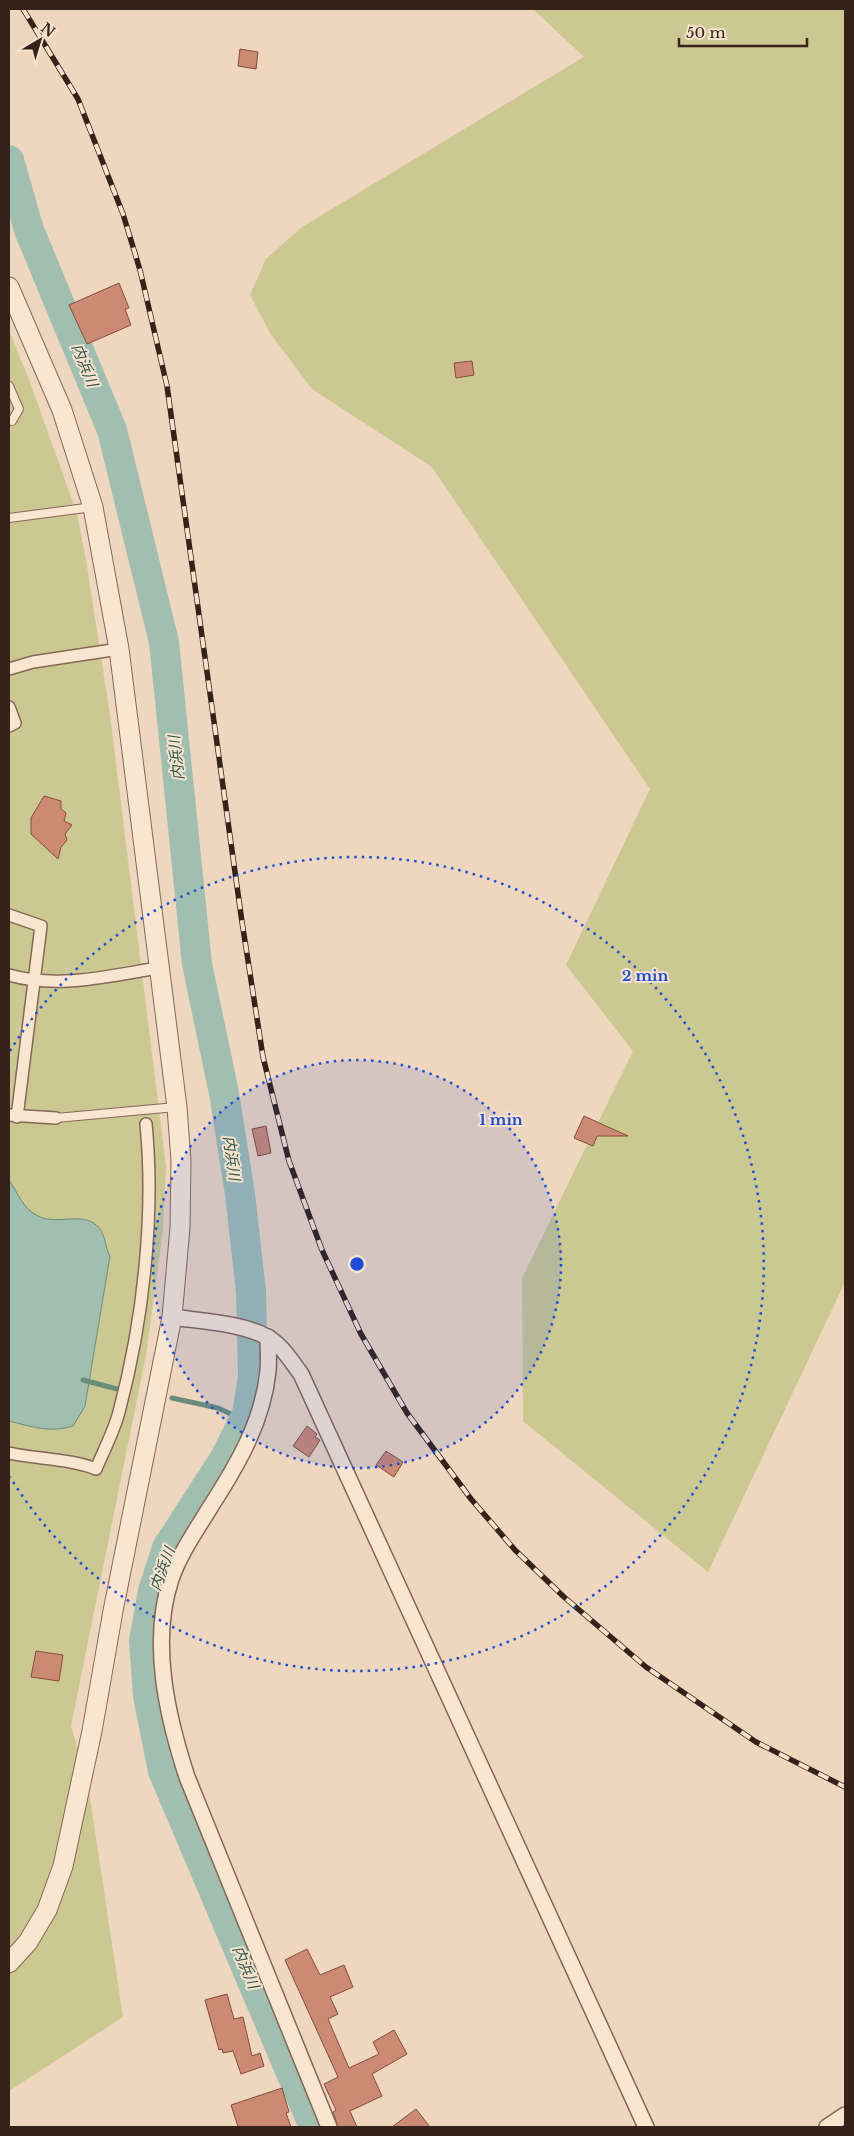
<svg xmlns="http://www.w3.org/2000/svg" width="854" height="2136" font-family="'Libre Baskerville','Noto Sans JP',serif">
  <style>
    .green { fill: #cbc892 }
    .water { fill: #a1bfb1; stroke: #698c7d }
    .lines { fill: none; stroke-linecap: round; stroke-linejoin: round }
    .stream { stroke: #698c7d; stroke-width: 5 }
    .river { stroke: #a1bfb1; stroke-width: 30 }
    .building { fill: #cc8973; stroke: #854d3d }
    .service-casing { stroke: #866757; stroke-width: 10 }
    .pedestrian-casing { stroke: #866757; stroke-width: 14 }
    .minor-casing { stroke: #866757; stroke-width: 18 }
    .tertiary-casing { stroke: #866757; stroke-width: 21 }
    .service { stroke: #f9e6d1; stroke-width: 8 }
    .pedestrian { stroke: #f9e6d1; stroke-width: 11 }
    .minor { stroke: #f9e6d1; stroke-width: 15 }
    .tertiary { stroke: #f9e6d1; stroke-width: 19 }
    .rail-casing { stroke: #35231b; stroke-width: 5.5 }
    .rail { stroke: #f5e3cd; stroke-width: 4; stroke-dasharray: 11; stroke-linecap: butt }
    .ring { fill: none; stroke: #1d4ed8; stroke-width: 2.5; stroke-dasharray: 2.5 5 }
    .labels { text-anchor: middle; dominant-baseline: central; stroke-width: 4; stroke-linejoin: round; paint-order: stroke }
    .water-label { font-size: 15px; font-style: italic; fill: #2a554b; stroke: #f5e3cd }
    .centre { fill: #1d4ed8; stroke: #f5e3cd; stroke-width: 2.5 }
    .ring-label { font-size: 15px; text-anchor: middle; font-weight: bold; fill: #1d4ed8; stroke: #f5e3cd; stroke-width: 4; stroke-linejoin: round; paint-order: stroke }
  </style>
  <rect width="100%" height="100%" fill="#eed7be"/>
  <g class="green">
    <path d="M 533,9 L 845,9 L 845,1282 L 708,1572 L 523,1421 L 522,1278 L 633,1051 L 566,965 L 650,789 L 432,467 L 312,389 L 270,333 L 250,295 L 266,259 L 302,227 L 584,57 Z"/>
    <path d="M 9,330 L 31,385 L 77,514 L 86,560 L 110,715 L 166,1167 L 163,1230 L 146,1355 L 71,1726 L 88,1785 L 123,2017 L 9,2091 Z"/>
  </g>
  <path class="water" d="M 9,1180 C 18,1193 23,1209 38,1216 C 57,1226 85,1210 99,1228 C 106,1236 105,1248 110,1256 L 85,1406 L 73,1426 C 50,1433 33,1427 9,1421 Z"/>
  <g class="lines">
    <g class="stream">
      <path d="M 83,1380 L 117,1389"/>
      <path d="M 172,1398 L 218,1408 L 244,1420"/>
    </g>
    <path class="river" d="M 9,160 L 29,230 L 112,430 L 164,642 L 197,964 L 224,1093 L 240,1194 L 251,1292 L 253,1377 L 247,1414 L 225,1458 L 167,1548 L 153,1591 L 144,1641 L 148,1696 L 163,1771 L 314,2127"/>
  </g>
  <g class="building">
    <path d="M 240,49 L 258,52 L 256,69 L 238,66 Z"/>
    <path d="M 119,283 L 129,308 L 125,309 L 131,325 L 87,344 L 69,305 Z"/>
    <path d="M 472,361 L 474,375 L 456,378 L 454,363 Z"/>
    <path d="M 44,796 L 61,801 L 61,809 L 66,813 L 64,821 L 72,825 L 65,834 L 67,840 L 61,847 L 58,859 L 31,834 L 31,818 Z"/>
    <path d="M 584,1116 L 628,1136 L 597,1136 L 593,1146 L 574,1138 Z"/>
    <path d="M 266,1126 L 271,1153 L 258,1156 L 252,1129 Z"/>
    <path d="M 307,1426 L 317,1434 L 315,1437 L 320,1440 L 309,1457 L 293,1446 Z"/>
    <path d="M 386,1451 L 403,1462 L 394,1477 L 376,1465 Z"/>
    <path d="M 36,1651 L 63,1655 L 59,1681 L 31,1677 Z"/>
    <path d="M 307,1949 L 320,1975 L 344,1965 L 353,1987 L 330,1997 L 338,2014 L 328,2019 L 349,2068 L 379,2054 L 373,2042 L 394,2030 L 407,2054 L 372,2074 L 382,2096 L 350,2111 L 357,2127 L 338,2127 L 333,2112 L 336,2110 L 324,2084 L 338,2077 L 285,1960 Z"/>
    <path d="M 227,1994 L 234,2019 L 243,2017 L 252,2056 L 260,2053 L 264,2066 L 241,2074 L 233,2051 L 223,2053 L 222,2049 L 219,2050 L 205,2000 Z"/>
    <path d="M 282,2088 L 289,2112 L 286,2113 L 291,2127 L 238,2127 L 231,2105 Z"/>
    <path d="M 416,2109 L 430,2127 L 392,2127 Z"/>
  </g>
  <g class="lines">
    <defs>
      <g id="service">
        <path d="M 9,386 L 19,409 L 12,421"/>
        <path d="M 9,518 L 93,507"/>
        <path d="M 56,1118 L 176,1107"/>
      </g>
      <g id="pedestrian">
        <path d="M 9,669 L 33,662 L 119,649"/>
        <path d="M 9,707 L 15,723 L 9,726"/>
        <path d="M 9,915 L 41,926 L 17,1117"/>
        <path d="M 9,975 C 58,989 109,976 158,968"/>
        <path d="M 9,1115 L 56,1118"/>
        <path d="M 9,1453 C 36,1459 72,1459 96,1469 C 104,1450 114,1431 119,1412 C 143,1322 155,1216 146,1124"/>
      </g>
      <g id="minor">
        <path d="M 172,1317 C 200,1321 242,1323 267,1337 C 282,1345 291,1361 301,1374 L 646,2127"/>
        <path d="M 268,1337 C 268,1348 269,1360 268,1371 C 263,1421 238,1464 211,1506 C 197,1529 180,1553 171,1579 C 150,1642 167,1716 187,1777 L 329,2127"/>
        <path d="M 827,2127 L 845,2115"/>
      </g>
      <path id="tertiary" d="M 9,287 L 62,410 L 93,507 L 119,649 L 177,1107 L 181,1161 L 180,1228 L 172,1317 L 113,1611 L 92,1731 L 63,1866 L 47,1910 L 28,1942 L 9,1963"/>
    </defs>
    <use href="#service" class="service-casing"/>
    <use href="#pedestrian" class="pedestrian-casing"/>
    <use href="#minor" class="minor-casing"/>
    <use href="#tertiary" class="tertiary-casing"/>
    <use href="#service" class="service"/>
    <use href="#pedestrian" class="pedestrian"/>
    <use href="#minor" class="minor"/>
    <use href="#tertiary" class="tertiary"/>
    <defs>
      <path id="rail" d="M 23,9 L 78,99 L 123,214 L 140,270 L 167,386 L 242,922 L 263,1057 L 289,1161 L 322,1250 L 361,1334 L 407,1413 L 471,1499 L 515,1550 L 564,1597 L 646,1667 L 756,1742 L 845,1787"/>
    </defs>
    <use href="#rail" class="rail-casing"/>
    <use href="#rail" class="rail"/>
  </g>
  <circle cx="357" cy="1264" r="204" fill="#1d4ed8" fill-opacity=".12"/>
  <g class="ring">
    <circle cx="357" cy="1264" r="204"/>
    <path d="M10 1051A407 407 0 1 1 10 1477"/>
  </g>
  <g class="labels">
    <g class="water-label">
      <text transform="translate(85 365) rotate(68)">内浜川</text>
      <text transform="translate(176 758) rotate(-96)">内浜川</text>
      <text transform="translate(232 1158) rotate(82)">内浜川</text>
      <text transform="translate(162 1569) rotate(-70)">内浜川</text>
      <text transform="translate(246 1967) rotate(67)">内浜川</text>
    </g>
  </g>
  <circle cx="357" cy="1264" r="8" class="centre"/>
  <g class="ring-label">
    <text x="645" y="981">2 min</text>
    <text x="501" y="1125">1 min</text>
  </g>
  <rect width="854" height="2136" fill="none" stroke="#35231b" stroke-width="20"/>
  <g transform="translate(40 40) rotate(38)" stroke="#f5e3cd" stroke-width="4" paint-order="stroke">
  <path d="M0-4L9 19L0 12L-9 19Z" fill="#35231b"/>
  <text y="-8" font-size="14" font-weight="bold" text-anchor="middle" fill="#35231b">N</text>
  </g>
  <path d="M679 38v8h128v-8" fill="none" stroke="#35231b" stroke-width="2.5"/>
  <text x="686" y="38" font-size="15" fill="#35231b" stroke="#f5e3cd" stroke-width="4" paint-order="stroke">50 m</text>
</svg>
